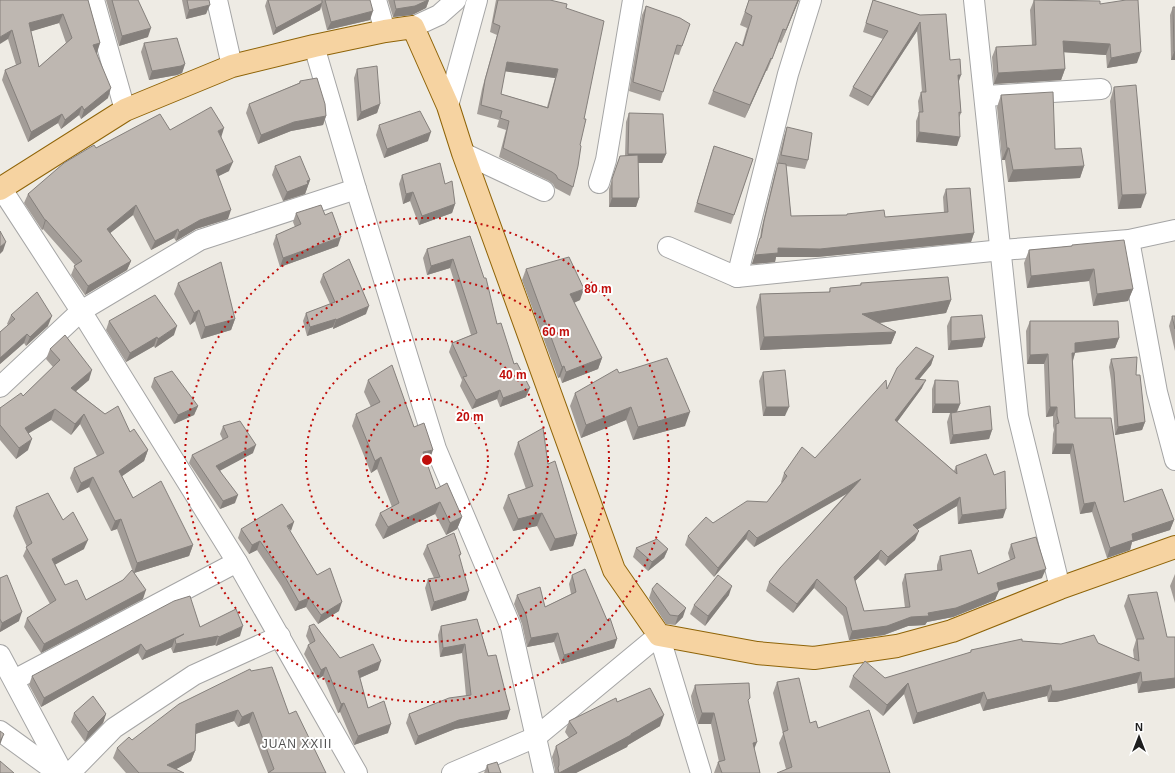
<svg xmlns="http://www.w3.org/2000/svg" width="1175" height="773" font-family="Helvetica,sans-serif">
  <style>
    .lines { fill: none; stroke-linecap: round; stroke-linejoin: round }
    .minor-casing { stroke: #a5a5a5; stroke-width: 22 }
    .major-casing { stroke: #8f6408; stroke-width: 24 }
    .minor { stroke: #fff; stroke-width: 20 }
    .major { stroke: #f6d3a1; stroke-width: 22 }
    .wall { fill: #a39d98; fill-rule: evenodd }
    .shaded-wall { fill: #85807c }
    .building { fill: #beb7b1; stroke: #85807c; fill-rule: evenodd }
    .ring { fill: none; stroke: #c00e0b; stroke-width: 2; stroke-dasharray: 2 4 }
    .labels { text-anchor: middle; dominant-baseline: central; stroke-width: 4; stroke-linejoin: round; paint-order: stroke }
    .neighbourhood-label { font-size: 12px; letter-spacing: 1px; fill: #515151; stroke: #fff }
    .centre { fill: #c00e0b; stroke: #fff; stroke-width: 2 }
    .ring-label { font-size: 12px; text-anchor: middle; font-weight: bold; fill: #c00e0b; stroke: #fff; stroke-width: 4; stroke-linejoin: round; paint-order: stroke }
  </style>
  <rect width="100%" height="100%" fill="#eeebe4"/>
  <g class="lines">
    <defs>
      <g id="minor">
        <path d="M 94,0 L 125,110"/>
        <path d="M 217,0 L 232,66"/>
        <path d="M 376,0 L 385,31"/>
        <path d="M 974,0 L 1018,416 L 1060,588"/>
        <path d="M 413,27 L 439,15 L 456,0"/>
        <path d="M 314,46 L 356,189 L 436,449 L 511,627 L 544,773"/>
        <path d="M 985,96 L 1101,89"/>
        <path d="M 448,106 L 477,0"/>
        <path d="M 463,153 L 544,191"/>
        <path d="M 599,183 L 606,160 L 633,0"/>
        <path d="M 1,188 L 81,311 L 237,562 L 357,773"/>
        <path d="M 1129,240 L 1157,392 L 1175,460"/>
        <path d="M 668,247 L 737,277 L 1002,250 L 1129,240 L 1175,230"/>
        <path d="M 737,277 L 788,74 L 811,0"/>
        <path d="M 0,387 L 81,311 L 200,240 L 356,189"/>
        <path d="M 0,655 L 63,773"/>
        <path d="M 14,680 L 237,562"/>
        <path d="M 0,731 L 58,773"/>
        <path d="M 70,773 L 114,728 L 194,675 L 280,636"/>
        <path d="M 452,773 L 536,737 L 659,635 L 701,773"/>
      </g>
      <path id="major" d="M 0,189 L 125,110 L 232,66 L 314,46 L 385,31 L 413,27 L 448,106 L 463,153 L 614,570 L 659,635 L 757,653 L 814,658 L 897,646 L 952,631 L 1060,588 L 1175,547"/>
    </defs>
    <use href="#minor" class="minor-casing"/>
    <use href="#major" class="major-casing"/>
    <use href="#minor" class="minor"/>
    <use href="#major" class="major"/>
  </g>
  <g class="wall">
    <path d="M 0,0 L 88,0 L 100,43 L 96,53 L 108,98 L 81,119 L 79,115 L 61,129 L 58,123 L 28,142 L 2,80 L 5,70 L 16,65 L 8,39 ZM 59,23 L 66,43 L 39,67 L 31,31 Z"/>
    <path d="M 106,0 L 138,0 L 148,37 L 119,46 Z"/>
    <path d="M 182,0 L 209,0 L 206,14 L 186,19 Z"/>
    <path d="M 267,0 L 370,0 L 370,20 L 327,30 L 321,6 L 320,10 L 273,35 L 265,6 Z"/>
    <path d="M 388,0 L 429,0 L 426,8 L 412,15 L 393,17 Z"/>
    <path d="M 496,0 L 550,0 L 566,8 L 584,119 L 573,187 L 570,196 L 555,188 L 553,184 L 549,181 L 499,157 L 506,130 L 497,127 L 499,120 L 477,114 L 482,89 L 497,35 L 490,32 ZM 505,71 L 555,78 L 547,107 L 501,94 Z"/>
    <path d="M 749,0 L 799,0 L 781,43 L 779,42 L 767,71 L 766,71 L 745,118 L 708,104 L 713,91 L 742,45 L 747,28 L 740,25 Z"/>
    <path d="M 873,0 L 920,15 L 950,60 L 959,83 L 961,113 L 959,118 L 957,146 L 916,142 L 916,121 L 919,113 L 918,101 L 921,92 L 922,92 L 917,31 L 868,106 L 849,96 L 853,87 L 883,39 L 863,32 Z"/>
    <path d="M 1034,0 L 1071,0 L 1100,4 L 1137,63 L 1107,68 L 1106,55 L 1064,52 L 1065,69 L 1061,80 L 994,84 L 992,57 L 996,47 L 1032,45 L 1030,10 Z"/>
    <path d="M 646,6 L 690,24 L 679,55 L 674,54 L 660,101 L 629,91 L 642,15 Z"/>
    <path d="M 1173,7 L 1175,7 L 1175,60 L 1171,60 L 1170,15 Z"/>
    <path d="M 144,43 L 185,64 L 182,73 L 177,75 L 149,80 L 141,52 Z"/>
    <path d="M 357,69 L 380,104 L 377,113 L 357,121 L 354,78 Z"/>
    <path d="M 300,81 L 326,116 L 323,125 L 291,131 L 258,144 L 246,113 L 249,104 L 299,83 Z"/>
    <path d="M 1114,87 L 1141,208 L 1118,209 L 1110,101 Z"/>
    <path d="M 1001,95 L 1055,149 L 1084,166 L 1080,178 L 1008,182 L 1005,160 L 1002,160 L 997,107 Z"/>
    <path d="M 629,113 L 666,154 L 662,163 L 638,163 L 639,198 L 636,207 L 609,207 L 609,189 L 620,156 L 625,156 L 626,122 Z"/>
    <path d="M 379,125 L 428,141 L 384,158 L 376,135 Z"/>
    <path d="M 787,127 L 808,160 L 805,169 L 786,166 L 791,216 L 847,215 L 847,214 L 885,217 L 944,213 L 943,197 L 946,189 L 974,233 L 971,242 L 817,257 L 776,257 L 775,262 L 752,264 L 757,246 L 760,238 L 761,230 L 775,172 L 778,164 L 777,164 L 784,136 Z"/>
    <path d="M 170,130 L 221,137 L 229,171 L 218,176 L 228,219 L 196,229 L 176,241 L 174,238 L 151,250 L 133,215 L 110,233 L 131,261 L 127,270 L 85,295 L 71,275 L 75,265 L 43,229 L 42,230 L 24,203 L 28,194 L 96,148 Z"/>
    <path d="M 714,146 L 753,159 L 731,224 L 694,212 L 711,155 Z"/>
    <path d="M 275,166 L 310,180 L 305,194 L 283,201 L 272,175 Z"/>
    <path d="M 402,175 L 445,184 L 455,204 L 452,213 L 419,225 L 410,201 L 403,204 L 399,184 Z"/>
    <path d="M 296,213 L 338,246 L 280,267 L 273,244 L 276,235 L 295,227 L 293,222 Z"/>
    <path d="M 470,236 L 497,324 L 514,364 L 526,397 L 500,407 L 497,399 L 472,409 L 460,386 L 462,380 L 449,352 L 452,343 L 471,335 L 450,268 L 427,275 L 423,258 L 427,249 Z"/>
    <path d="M 1072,245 L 1133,289 L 1128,301 L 1093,306 L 1089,281 L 1027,288 L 1024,263 L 1029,250 L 1072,246 Z"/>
    <path d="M 526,269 L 580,300 L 574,303 L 602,358 L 598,369 L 562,383 L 560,377 L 558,378 L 522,280 Z"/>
    <path d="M 323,274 L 366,314 L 333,329 L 333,327 L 307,336 L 303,321 L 306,313 L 330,304 L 320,282 Z"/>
    <path d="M 178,283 L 235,319 L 231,330 L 201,339 L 195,321 L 190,325 L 174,294 Z"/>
    <path d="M 861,283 L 951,300 L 946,313 L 880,323 L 896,332 L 891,344 L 760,350 L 756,307 L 760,294 L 829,292 L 830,288 L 860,285 Z"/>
    <path d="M 11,315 L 48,326 L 26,346 L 24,343 L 0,364 L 0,332 L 8,325 L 7,324 Z"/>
    <path d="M 1172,316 L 1175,316 L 1175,351 L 1169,326 Z"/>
    <path d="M 951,317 L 985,338 L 982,347 L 948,350 L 947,326 Z"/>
    <path d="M 109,321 L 174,335 L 155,348 L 154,346 L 126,362 L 106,330 Z"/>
    <path d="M 1030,321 L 1119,338 L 1115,348 L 1075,353 L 1073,361 L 1075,418 L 1124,502 L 1174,520 L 1170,530 L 1132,542 L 1130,550 L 1107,558 L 1092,512 L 1080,514 L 1070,454 L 1052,454 L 1053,434 L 1054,430 L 1053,426 L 1053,416 L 1046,417 L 1044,364 L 1027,364 L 1026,331 Z"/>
    <path d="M 50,349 L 89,380 L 76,391 L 105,414 L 130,432 L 148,450 L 144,461 L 122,476 L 133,498 L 193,545 L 189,556 L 134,573 L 143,599 L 41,653 L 24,627 L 27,618 L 50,604 L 23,556 L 27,547 L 13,516 L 16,507 L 63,520 L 84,549 L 55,564 L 65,585 L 86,600 L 123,580 L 133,572 L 117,529 L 111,531 L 89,487 L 77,493 L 70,478 L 74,468 L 97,456 L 80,424 L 71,435 L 51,420 L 28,433 L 28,450 L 16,459 L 0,440 L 0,408 L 23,396 L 53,367 L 46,359 Z"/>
    <path d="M 934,356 L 931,365 L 919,379 L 922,388 L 897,422 L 954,471 L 956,466 L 1003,518 L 958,524 L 957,506 L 917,529 L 915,540 L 885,566 L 878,559 L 855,581 L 864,611 L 905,608 L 902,583 L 905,574 L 937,571 L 937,565 L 940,556 L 978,574 L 1010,560 L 1008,553 L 1011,544 L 1042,578 L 998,591 L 995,600 L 953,617 L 927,622 L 925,625 L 908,626 L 884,635 L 849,640 L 843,616 L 814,588 L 793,613 L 766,591 L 769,582 L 847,493 L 754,547 L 746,539 L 714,577 L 685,545 L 688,536 L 713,523 L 767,502 L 782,483 L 781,482 L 784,473 L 815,458 L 887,389 Z"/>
    <path d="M 1111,359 L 1136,375 L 1145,422 L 1142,430 L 1115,435 L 1111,380 L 1109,367 Z"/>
    <path d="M 763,372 L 785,416 L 763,416 L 759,381 Z"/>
    <path d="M 619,373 L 685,426 L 633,440 L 626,420 L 581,438 L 570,406 L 575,393 Z"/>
    <path d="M 154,378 L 198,406 L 194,415 L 174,424 L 151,387 Z"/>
    <path d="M 368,380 L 414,427 L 429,462 L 426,462 L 436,489 L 462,517 L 457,529 L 446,535 L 435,514 L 383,539 L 375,525 L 380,513 L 392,507 L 377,469 L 371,473 L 352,426 L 356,414 L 371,407 L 364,392 Z"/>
    <path d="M 935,380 L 960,404 L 957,412 L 992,430 L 989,439 L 950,444 L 947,422 L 950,413 L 932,413 L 932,389 Z"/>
    <path d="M 223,426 L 253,453 L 220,470 L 235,503 L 220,509 L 189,463 L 192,455 L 223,440 L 220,434 Z"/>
    <path d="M 518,442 L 548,464 L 577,534 L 573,546 L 550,551 L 537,526 L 513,531 L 503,508 L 508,495 L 526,489 L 514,454 Z"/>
    <path d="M 241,529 L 290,531 L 339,611 L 318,624 L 306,607 L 295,611 L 281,586 L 257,550 L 249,554 L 238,538 Z"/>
    <path d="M 427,545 L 461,554 L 459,558 L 466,600 L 431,611 L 425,588 L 428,579 L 434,578 L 423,554 Z"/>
    <path d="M 636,548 L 668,549 L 664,558 L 648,571 L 633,557 Z"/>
    <path d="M 1175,574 L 1175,603 L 1170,586 Z"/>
    <path d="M 572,575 L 607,620 L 617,639 L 614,648 L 561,664 L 554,642 L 527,647 L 522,624 L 514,604 L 517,595 L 545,607 L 571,594 L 569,584 Z"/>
    <path d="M 0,578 L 19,621 L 0,632 Z"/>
    <path d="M 652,589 L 683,617 L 675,625 L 666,624 L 649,598 Z"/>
    <path d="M 729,595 L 705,626 L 690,614 L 694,605 Z"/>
    <path d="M 1128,595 L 1167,637 L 1175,637 L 1175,688 L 1138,693 L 1137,683 L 1056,702 L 1048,702 L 1047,696 L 983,711 L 980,703 L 913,724 L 904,694 L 883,716 L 849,687 L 853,676 L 885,678 L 970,653 L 971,650 L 1022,641 L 1061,644 L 1098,643 L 1134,659 L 1133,650 L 1136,640 L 1124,606 Z"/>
    <path d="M 477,619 L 507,719 L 455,729 L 415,745 L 406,723 L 409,714 L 466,696 L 462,653 L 440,657 L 438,635 L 441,626 Z"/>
    <path d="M 309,626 L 340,658 L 378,670 L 360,678 L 368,708 L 388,733 L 354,745 L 340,712 L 338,713 L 323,676 L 318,679 L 304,654 L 308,645 L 310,644 L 306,636 Z"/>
    <path d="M 200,627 L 240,636 L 216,646 L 215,645 L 173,653 L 171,648 L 172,647 L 142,660 L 138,653 L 41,707 L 29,685 L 32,676 Z"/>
    <path d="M 251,671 L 289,714 L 326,773 L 268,773 L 249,723 L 238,727 L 234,721 L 196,734 L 195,751 L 191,761 L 176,769 L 184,773 L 126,773 L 113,758 L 117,748 L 132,740 Z"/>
    <path d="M 777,682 L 810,723 L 890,773 L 786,769 L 779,743 L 783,734 L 773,693 Z"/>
    <path d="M 695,685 L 748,703 L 754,749 L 760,773 L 714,773 L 718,762 L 719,762 L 711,724 L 698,724 L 692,703 L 691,696 Z"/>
    <path d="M 617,702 L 660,726 L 628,745 L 627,747 L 576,773 L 555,773 L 555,770 L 552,757 L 556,746 L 569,738 L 565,732 L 569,721 Z"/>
    <path d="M 74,713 L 106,714 L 103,723 L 85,742 L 71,722 Z"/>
    <path d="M 487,765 L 501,773 L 484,773 Z"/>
  </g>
  <g class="shaded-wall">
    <path d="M 429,0 L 426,8 L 412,15 L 393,17 L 396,9 Z"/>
    <path d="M 798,0 L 799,0 L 781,43 L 786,30 Z"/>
    <path d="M 322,3 L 320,10 L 273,35 L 276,28 Z"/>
    <path d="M 210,5 L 206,14 L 186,19 L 189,10 Z"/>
    <path d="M 373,11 L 370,20 L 327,30 L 331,22 Z"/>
    <path d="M 63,14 L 59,23 L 26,33 L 29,23 Z"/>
    <path d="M 920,22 L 917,31 L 868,106 L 872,97 Z"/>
    <path d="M 151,28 L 148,37 L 119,46 L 122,36 Z"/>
    <path d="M 12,30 L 8,39 L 0,44 L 0,37 Z"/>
    <path d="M 1063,41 L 1110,44 L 1106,55 L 1060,52 Z"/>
    <path d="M 100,43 L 97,53 L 90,55 L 93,45 Z"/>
    <path d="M 1141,52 L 1137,63 L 1107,68 L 1111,58 Z"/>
    <path d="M 1174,52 L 1175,52 L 1175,60 L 1171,60 Z"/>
    <path d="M 771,58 L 766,71 L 745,118 L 750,105 Z"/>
    <path d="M 507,62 L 558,69 L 555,78 L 503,71 Z"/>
    <path d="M 185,64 L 182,73 L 177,75 L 149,80 L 152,71 Z"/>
    <path d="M 1065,69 L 1061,80 L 994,84 L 998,73 Z"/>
    <path d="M 958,75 L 961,75 L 958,84 Z"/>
    <path d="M 111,88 L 108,98 L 81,119 L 84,110 Z"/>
    <path d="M 380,104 L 377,113 L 357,121 L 361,112 Z"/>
    <path d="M 82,106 L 79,115 L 61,129 L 65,120 Z"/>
    <path d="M 62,114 L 58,123 L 28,142 L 31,132 Z"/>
    <path d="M 326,116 L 323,125 L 291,131 L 258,144 L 261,135 L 294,122 Z"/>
    <path d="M 224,128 L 221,138 L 218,131 Z"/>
    <path d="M 431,132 L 428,141 L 384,158 L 387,149 Z"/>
    <path d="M 919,132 L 960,137 L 957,146 L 916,142 Z"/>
    <path d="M 1007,148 L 1009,148 L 1005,160 L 1002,160 Z"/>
    <path d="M 628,154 L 666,154 L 662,163 L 624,163 Z"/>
    <path d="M 233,162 L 229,171 L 213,179 L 216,170 Z"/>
    <path d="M 1084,166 L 1080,178 L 1008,182 L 1013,170 Z"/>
    <path d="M 310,180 L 305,194 L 283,201 L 287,192 Z"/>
    <path d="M 413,192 L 410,201 L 403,204 L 406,194 Z"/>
    <path d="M 1146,194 L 1141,208 L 1118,209 L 1122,195 Z"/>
    <path d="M 612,198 L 639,198 L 636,207 L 609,207 Z"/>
    <path d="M 455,204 L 452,213 L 419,225 L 422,216 Z"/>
    <path d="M 136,205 L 133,215 L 104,238 L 107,229 Z"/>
    <path d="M 231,210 L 228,219 L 196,229 L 176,241 L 179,232 L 200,220 Z"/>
    <path d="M 45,220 L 46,220 L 43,229 L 42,230 Z"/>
    <path d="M 178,229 L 174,238 L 151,250 L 155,241 Z"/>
    <path d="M 974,233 L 971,242 L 817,257 L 776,257 L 775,262 L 752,264 L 755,255 L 778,248 Z"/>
    <path d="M 341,237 L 338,246 L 280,267 L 283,258 Z"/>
    <path d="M 6,242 L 3,251 L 0,254 L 0,247 Z"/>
    <path d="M 453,259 L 450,268 L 427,275 L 431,266 Z"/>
    <path d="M 131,261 L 127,270 L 85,295 L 88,286 Z"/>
    <path d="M 1094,269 L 1089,281 L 1027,288 L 1031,276 Z"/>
    <path d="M 584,289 L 580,300 L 566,306 L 570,294 Z"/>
    <path d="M 1133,289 L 1128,301 L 1093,306 L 1097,294 Z"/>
    <path d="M 951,300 L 946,313 L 858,326 L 862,314 Z"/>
    <path d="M 369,306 L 366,314 L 333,329 L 336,320 Z"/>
    <path d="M 199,310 L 195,321 L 190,325 L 194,313 Z"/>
    <path d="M 52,316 L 48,326 L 26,346 L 30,337 Z"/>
    <path d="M 235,319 L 231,330 L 201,339 L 205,327 Z"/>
    <path d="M 336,319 L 333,327 L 307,336 L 310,327 Z"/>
    <path d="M 177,326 L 174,335 L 155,348 L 158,339 Z"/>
    <path d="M 896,332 L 891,344 L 760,350 L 764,337 Z"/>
    <path d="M 27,334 L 24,343 L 0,364 L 0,358 Z"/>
    <path d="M 157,337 L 154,346 L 126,362 L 130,353 Z"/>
    <path d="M 985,338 L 982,347 L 948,350 L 951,341 Z"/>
    <path d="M 1119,338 L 1115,348 L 1071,353 L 1075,343 Z"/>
    <path d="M 1072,353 L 1075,353 L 1072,363 Z"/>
    <path d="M 1048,354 L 1044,364 L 1027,364 L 1030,355 Z"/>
    <path d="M 934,356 L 931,365 L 912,388 L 915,379 Z"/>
    <path d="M 602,358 L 598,369 L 562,383 L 566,372 Z"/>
    <path d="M 564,366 L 560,377 L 558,378 L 562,367 Z"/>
    <path d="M 92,370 L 89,380 L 68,398 L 71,388 Z"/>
    <path d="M 926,380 L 922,388 L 892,429 L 895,420 Z"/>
    <path d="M 530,388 L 526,397 L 500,407 L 503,398 Z"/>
    <path d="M 500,390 L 497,399 L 472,409 L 476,400 Z"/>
    <path d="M 935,404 L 960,404 L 956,413 L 932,413 Z"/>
    <path d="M 198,406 L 194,415 L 174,424 L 178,415 Z"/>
    <path d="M 631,407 L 626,420 L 581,438 L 586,425 Z"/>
    <path d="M 766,407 L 789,407 L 785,416 L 763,416 Z"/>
    <path d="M 1050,407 L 1057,407 L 1053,416 L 1046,417 Z"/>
    <path d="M 55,409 L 51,420 L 21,438 L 25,428 Z"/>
    <path d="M 690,412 L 685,426 L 633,440 L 638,427 Z"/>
    <path d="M 84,414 L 80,424 L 71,435 L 75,424 Z"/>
    <path d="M 1145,422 L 1142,430 L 1115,435 L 1118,427 Z"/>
    <path d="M 992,430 L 989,439 L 950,444 L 953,435 Z"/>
    <path d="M 32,439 L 28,450 L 16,459 L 19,448 Z"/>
    <path d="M 1056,444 L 1073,444 L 1070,454 L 1052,454 Z"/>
    <path d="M 256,445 L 253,453 L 214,474 L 216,466 Z"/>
    <path d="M 148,450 L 144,461 L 115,481 L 119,471 Z"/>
    <path d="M 433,450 L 429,462 L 418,464 L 423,452 Z"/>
    <path d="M 381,457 L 377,469 L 371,473 L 375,461 Z"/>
    <path d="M 93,477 L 89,487 L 77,493 L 81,483 Z"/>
    <path d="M 861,479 L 857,488 L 754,547 L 757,538 Z"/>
    <path d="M 238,495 L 235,503 L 220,509 L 223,501 Z"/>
    <path d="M 960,497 L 957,506 L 910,534 L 913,525 Z"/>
    <path d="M 440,502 L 435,514 L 383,539 L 388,527 Z"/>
    <path d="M 1095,502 L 1092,512 L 1080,514 L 1084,504 Z"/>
    <path d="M 1006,509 L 1003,518 L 958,524 L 962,515 Z"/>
    <path d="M 542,513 L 537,526 L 513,531 L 518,519 Z"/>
    <path d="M 462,517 L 457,529 L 446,535 L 450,523 Z"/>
    <path d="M 121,519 L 117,529 L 111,531 L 115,521 Z"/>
    <path d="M 1174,520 L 1170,530 L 1132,542 L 1130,550 L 1107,558 L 1110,548 L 1132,534 Z"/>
    <path d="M 294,522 L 291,531 L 287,526 Z"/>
    <path d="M 749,530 L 746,539 L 714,577 L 718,568 Z"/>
    <path d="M 919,531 L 915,540 L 885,566 L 888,557 Z"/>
    <path d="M 577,534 L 573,546 L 550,551 L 555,539 Z"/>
    <path d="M 88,540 L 84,549 L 49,568 L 52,559 Z"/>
    <path d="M 260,541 L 257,550 L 249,554 L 252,545 Z"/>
    <path d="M 193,545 L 189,556 L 134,573 L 137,563 Z"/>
    <path d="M 668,549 L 664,558 L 648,571 L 652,562 Z"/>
    <path d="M 881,550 L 878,559 L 850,586 L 854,577 Z"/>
    <path d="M 1046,569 L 1042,578 L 993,592 L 997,583 Z"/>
    <path d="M 817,579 L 814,588 L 793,613 L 797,604 Z"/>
    <path d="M 732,586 L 729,595 L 705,626 L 708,616 Z"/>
    <path d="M 146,590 L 143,599 L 41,653 L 44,644 Z"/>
    <path d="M 469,591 L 466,600 L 431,611 L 434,602 Z"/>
    <path d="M 999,591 L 995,600 L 953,617 L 927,622 L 925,625 L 908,626 L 884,635 L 849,640 L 852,631 L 911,617 L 928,613 Z"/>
    <path d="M 309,598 L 306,607 L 295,611 L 299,602 Z"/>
    <path d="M 342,602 L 339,611 L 318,624 L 321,615 Z"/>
    <path d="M 686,608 L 683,617 L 675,625 L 678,616 Z"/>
    <path d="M 22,612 L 19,621 L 0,632 L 0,630 L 2,623 Z"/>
    <path d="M 243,626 L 240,636 L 216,646 L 219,637 Z"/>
    <path d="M 558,633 L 554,642 L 527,647 L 531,638 Z"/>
    <path d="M 184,634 L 218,636 L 215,645 L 173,653 L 176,644 L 175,639 L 172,647 L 142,660 L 146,651 Z"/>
    <path d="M 617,639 L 614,648 L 561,664 L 564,655 Z"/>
    <path d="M 141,644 L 138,653 L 41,707 L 44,698 Z"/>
    <path d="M 465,644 L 462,653 L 440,657 L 443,648 Z"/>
    <path d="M 381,661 L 378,670 L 355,680 L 358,671 Z"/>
    <path d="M 326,667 L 323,676 L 318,679 L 321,670 Z"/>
    <path d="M 1141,672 L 1137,683 L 1056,702 L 1048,702 L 1052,691 Z"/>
    <path d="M 1175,678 L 1175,688 L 1138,693 L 1142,682 Z"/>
    <path d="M 908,683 L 904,694 L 883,716 L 887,705 Z"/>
    <path d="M 1051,685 L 1047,696 L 983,711 L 987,700 Z"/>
    <path d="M 984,692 L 980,703 L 913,724 L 917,713 Z"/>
    <path d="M 344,703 L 340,712 L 338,713 L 341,704 Z"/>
    <path d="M 238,710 L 234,721 L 192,735 L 196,724 Z"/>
    <path d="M 510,710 L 507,719 L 455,729 L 415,745 L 418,736 L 459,720 Z"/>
    <path d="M 253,712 L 249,723 L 238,727 L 242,717 Z"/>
    <path d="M 702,713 L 714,713 L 711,724 L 698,724 Z"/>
    <path d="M 106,714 L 103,723 L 85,742 L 88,732 Z"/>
    <path d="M 664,715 L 660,726 L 628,745 L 627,747 L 576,773 L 559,773 Z"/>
    <path d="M 391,724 L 388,733 L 354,745 L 358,736 Z"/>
    <path d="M 4,734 L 0,745 L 0,741 Z"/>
    <path d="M 757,742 L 753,752 L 753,743 Z"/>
    <path d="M 195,751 L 191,761 L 169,773 L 167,765 Z"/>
  </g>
  <g class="building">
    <path d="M 0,0 L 88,0 L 100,43 L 93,45 L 111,88 L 84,110 L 82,106 L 65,120 L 62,114 L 31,132 L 5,70 L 21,63 L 12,30 L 0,37 ZM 63,14 L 72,38 L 39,67 L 29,23 Z"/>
    <path d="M 112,0 L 138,0 L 151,28 L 122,36 Z"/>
    <path d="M 187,0 L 209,0 L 210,5 L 189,10 Z"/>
    <path d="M 268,0 L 322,0 L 322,3 L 276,28 Z"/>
    <path d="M 325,0 L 370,0 L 373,11 L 331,22 Z"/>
    <path d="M 394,0 L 428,0 L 415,6 L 396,9 Z"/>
    <path d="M 498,0 L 550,0 L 567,4 L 566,8 L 604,21 L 584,119 L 586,119 L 580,145 L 581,146 L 578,166 L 573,187 L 558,179 L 556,175 L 552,172 L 503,148 L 509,121 L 500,118 L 502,111 L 481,105 L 485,80 L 500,26 L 493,23 ZM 507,62 L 558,69 L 548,108 L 501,94 Z"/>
    <path d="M 749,0 L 798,0 L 786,30 L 783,29 L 772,59 L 771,58 L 750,105 L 713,91 L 736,42 L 743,46 L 752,16 L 745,12 Z"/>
    <path d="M 873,0 L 920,15 L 946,14 L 950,60 L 960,59 L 961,75 L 958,75 L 961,113 L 959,112 L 960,137 L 919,132 L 919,112 L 923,112 L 921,92 L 926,92 L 920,22 L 872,97 L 853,87 L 888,31 L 866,23 Z"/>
    <path d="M 1034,0 L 1100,1 L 1100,4 L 1126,0 L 1138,0 L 1141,52 L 1111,58 L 1110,44 L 1063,41 L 1065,69 L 998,73 L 996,47 L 1036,45 Z"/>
    <path d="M 646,6 L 680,18 L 690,24 L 682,46 L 677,45 L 663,92 L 633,82 Z"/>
    <path d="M 1173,7 L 1175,7 L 1175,52 L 1174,52 Z"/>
    <path d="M 177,38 L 185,64 L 181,66 L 152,71 L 144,43 Z"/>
    <path d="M 377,66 L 380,104 L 361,112 L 357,69 Z"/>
    <path d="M 317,78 L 325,104 L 326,116 L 294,122 L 261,135 L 249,104 L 300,83 L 300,81 Z"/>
    <path d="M 1136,85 L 1146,194 L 1122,195 L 1114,87 Z"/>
    <path d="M 1053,92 L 1055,149 L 1081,148 L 1084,166 L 1013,170 L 1009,148 L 1007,148 L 1001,95 Z"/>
    <path d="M 211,107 L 224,128 L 218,131 L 233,162 L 216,170 L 231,210 L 200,220 L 179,232 L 178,229 L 155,241 L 136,205 L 107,229 L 131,261 L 88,286 L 74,266 L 82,261 L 46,220 L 45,220 L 28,194 L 64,163 L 94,145 L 96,148 L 160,114 L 170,130 Z"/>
    <path d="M 420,111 L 431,132 L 387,149 L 379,125 Z"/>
    <path d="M 629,113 L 663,114 L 666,154 L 628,154 Z"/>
    <path d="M 787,127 L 812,133 L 808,160 L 781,155 Z"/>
    <path d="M 714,146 L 753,159 L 734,215 L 697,203 Z"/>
    <path d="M 638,155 L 639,198 L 612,198 L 612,179 L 620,156 Z"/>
    <path d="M 300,156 L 310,180 L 307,181 L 308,184 L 287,192 L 275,166 Z"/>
    <path d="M 440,163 L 445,184 L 452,181 L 455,204 L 422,216 L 413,192 L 406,194 L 402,175 Z"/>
    <path d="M 778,163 L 786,164 L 791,216 L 847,215 L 847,214 L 884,210 L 885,217 L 948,212 L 946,189 L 970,188 L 974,233 L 820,249 L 778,248 L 778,253 L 755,255 L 760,238 L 761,238 L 764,221 Z"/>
    <path d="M 321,205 L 325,215 L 332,212 L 341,237 L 283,258 L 276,235 L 301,224 L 296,213 Z"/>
    <path d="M 0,231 L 6,242 L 0,247 Z"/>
    <path d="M 470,236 L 484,278 L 486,278 L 497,324 L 501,323 L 514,364 L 517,363 L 530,388 L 503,398 L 500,390 L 476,400 L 463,377 L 467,376 L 452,343 L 477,333 L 453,259 L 431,266 L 427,249 Z"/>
    <path d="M 1124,240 L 1133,289 L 1097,294 L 1094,269 L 1031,276 L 1029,250 L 1072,246 L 1072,245 Z"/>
    <path d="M 569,257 L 584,289 L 570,294 L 602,358 L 566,372 L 564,366 L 562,367 L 526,269 Z"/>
    <path d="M 349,259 L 369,306 L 336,320 L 336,319 L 310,327 L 306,313 L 335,302 L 323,274 Z"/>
    <path d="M 221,262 L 235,319 L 205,327 L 199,310 L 194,313 L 178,283 Z"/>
    <path d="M 948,277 L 951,300 L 862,314 L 896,332 L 764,337 L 760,294 L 830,292 L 830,288 L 861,285 L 861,283 Z"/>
    <path d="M 37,292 L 52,316 L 30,337 L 27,334 L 0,358 L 0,332 L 15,319 L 11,315 Z"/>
    <path d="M 155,295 L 177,326 L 158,339 L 157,337 L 130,353 L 109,321 Z"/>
    <path d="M 982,315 L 985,338 L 951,341 L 951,317 Z"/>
    <path d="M 1172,316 L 1175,316 L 1175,329 Z"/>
    <path d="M 1030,321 L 1118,321 L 1119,338 L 1075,343 L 1075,353 L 1072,353 L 1075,418 L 1111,418 L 1124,502 L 1162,489 L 1174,520 L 1132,534 L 1133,540 L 1110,548 L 1095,502 L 1084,504 L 1073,444 L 1056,444 L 1056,424 L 1059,423 L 1057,416 L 1057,407 L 1050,407 L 1048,354 L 1030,355 Z"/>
    <path d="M 65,335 L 92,370 L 71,388 L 105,414 L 118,406 L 130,432 L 134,429 L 148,450 L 119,471 L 133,498 L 161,481 L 193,545 L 137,563 L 121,519 L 115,521 L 93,477 L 81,483 L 74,468 L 104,453 L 84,414 L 75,424 L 55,409 L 25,428 L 32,439 L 19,448 L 0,425 L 0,408 L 21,393 L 23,396 L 60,360 L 50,349 Z"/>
    <path d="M 916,347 L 934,356 L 915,379 L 926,380 L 895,420 L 957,474 L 956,466 L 986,454 L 994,475 L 1005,471 L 1006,509 L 962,515 L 960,497 L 913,525 L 919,531 L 888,557 L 881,550 L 854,577 L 864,611 L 910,607 L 905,574 L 942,570 L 940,556 L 971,550 L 978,574 L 1015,558 L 1011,544 L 1036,537 L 1046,569 L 997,583 L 999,591 L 956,608 L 928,613 L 929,616 L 911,617 L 887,626 L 852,631 L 846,607 L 817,579 L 797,604 L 769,582 L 780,568 L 861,479 L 757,538 L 749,530 L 718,568 L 688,536 L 706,517 L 713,523 L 747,501 L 767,502 L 787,476 L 784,473 L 802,447 L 815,458 L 886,380 L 887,389 L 897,368 Z"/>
    <path d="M 1137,357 L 1136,375 L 1140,375 L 1145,422 L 1118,427 L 1114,372 L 1111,359 Z"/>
    <path d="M 667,358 L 690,412 L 638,427 L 631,407 L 586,425 L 575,393 L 617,369 L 619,373 Z"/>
    <path d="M 392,365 L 414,427 L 424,423 L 433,450 L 423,452 L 436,489 L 447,483 L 462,517 L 450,523 L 440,502 L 388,527 L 380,513 L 399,503 L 381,457 L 375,461 L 356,414 L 380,402 L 368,380 Z"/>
    <path d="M 785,370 L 789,407 L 766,407 L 763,372 Z"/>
    <path d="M 172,371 L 198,406 L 178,415 L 154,378 Z"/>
    <path d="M 935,380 L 958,381 L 960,404 L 935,404 Z"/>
    <path d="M 990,406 L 992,430 L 953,435 L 951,413 Z"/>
    <path d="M 240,421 L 256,445 L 216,466 L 238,495 L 223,501 L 192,455 L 228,437 L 223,426 Z"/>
    <path d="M 543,428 L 548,464 L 555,461 L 577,534 L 555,539 L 542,513 L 518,519 L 508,495 L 533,486 L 518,442 Z"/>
    <path d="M 48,493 L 63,520 L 73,512 L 88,540 L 52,559 L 65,585 L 77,580 L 86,600 L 123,580 L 132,570 L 146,590 L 44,644 L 27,618 L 56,600 L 26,547 L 32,543 L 16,507 Z"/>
    <path d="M 282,504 L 294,522 L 287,526 L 317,575 L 330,568 L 342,602 L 321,615 L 309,598 L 299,602 L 285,577 L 260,541 L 252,545 L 241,529 Z"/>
    <path d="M 454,533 L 461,554 L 459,555 L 469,591 L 434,602 L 428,579 L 440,577 L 427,545 Z"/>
    <path d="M 657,539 L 668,549 L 652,562 L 636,548 Z"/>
    <path d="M 585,569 L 607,620 L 610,618 L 617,639 L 564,655 L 558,633 L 531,638 L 526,615 L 517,595 L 540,587 L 545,607 L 576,592 L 572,575 Z"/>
    <path d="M 7,575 L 22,612 L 2,623 L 0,619 L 0,578 Z"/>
    <path d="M 718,575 L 732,586 L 708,616 L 694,605 Z"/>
    <path d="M 657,583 L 686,608 L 678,616 L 670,615 L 652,589 Z"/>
    <path d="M 1157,592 L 1167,637 L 1175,637 L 1175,678 L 1142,682 L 1141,672 L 1060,691 L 1052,691 L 1051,685 L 987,700 L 984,692 L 917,713 L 908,683 L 887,705 L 853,676 L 865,661 L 885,678 L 971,652 L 971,650 L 1022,639 L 1022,641 L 1061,644 L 1094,635 L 1098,643 L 1139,661 L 1137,639 L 1144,639 L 1128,595 Z"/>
    <path d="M 190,596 L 200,627 L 236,609 L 243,626 L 219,637 L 218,636 L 176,644 L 175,639 L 184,634 L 146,651 L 141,644 L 44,698 L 32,676 L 174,601 Z"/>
    <path d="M 477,619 L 488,656 L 496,655 L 505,691 L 510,710 L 459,720 L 418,736 L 409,714 L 449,698 L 471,695 L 465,644 L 443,648 L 441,626 Z"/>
    <path d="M 314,624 L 340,658 L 373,644 L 381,661 L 358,671 L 368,708 L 384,701 L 391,724 L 358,736 L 344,703 L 341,704 L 326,667 L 321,670 L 308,645 L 315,641 L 309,626 Z"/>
    <path d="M 272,667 L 289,714 L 296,711 L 326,773 L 268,773 L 274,769 L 253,712 L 242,717 L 238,710 L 196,724 L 195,751 L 167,765 L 184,773 L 139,773 L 117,748 L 129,737 L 132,740 L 179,704 L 250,669 L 251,671 Z"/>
    <path d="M 799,678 L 810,723 L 816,721 L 818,728 L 869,710 L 890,773 L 777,773 L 792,767 L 783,732 L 788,730 L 777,682 Z"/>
    <path d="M 749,683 L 750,698 L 748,700 L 757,742 L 753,743 L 760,773 L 722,773 L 718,762 L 725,760 L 714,713 L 702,713 L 696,692 L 695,685 Z"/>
    <path d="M 650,688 L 664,715 L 631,734 L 631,735 L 559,773 L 558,768 L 559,765 L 559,759 L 556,746 L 577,733 L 569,721 L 616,698 L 617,702 Z"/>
    <path d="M 93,696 L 106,714 L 88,732 L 74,713 Z"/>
    <path d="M 0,731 L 4,734 L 0,741 Z"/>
    <path d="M 0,761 L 14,773 L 0,773 Z"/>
    <path d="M 497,762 L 501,773 L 489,773 L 487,765 Z"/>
  </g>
  <g class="ring">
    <circle cx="427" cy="460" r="61"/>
    <circle cx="427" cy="460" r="121"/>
    <circle cx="427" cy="460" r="182"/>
    <circle cx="427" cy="460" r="242"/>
  </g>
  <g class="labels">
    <g class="neighbourhood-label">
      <text x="297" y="744">JUAN XXIII</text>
    </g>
  </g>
  <circle cx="427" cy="460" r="6" class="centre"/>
  <g class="ring-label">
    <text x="598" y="293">80 m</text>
    <text x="556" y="336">60 m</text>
    <text x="513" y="379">40 m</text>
    <text x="470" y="421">20 m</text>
  </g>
  <g transform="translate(1139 737)" stroke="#ffffff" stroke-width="3" paint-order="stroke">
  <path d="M0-3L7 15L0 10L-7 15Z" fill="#1e1e1e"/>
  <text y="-6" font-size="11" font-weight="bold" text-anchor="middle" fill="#1e1e1e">N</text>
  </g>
</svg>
